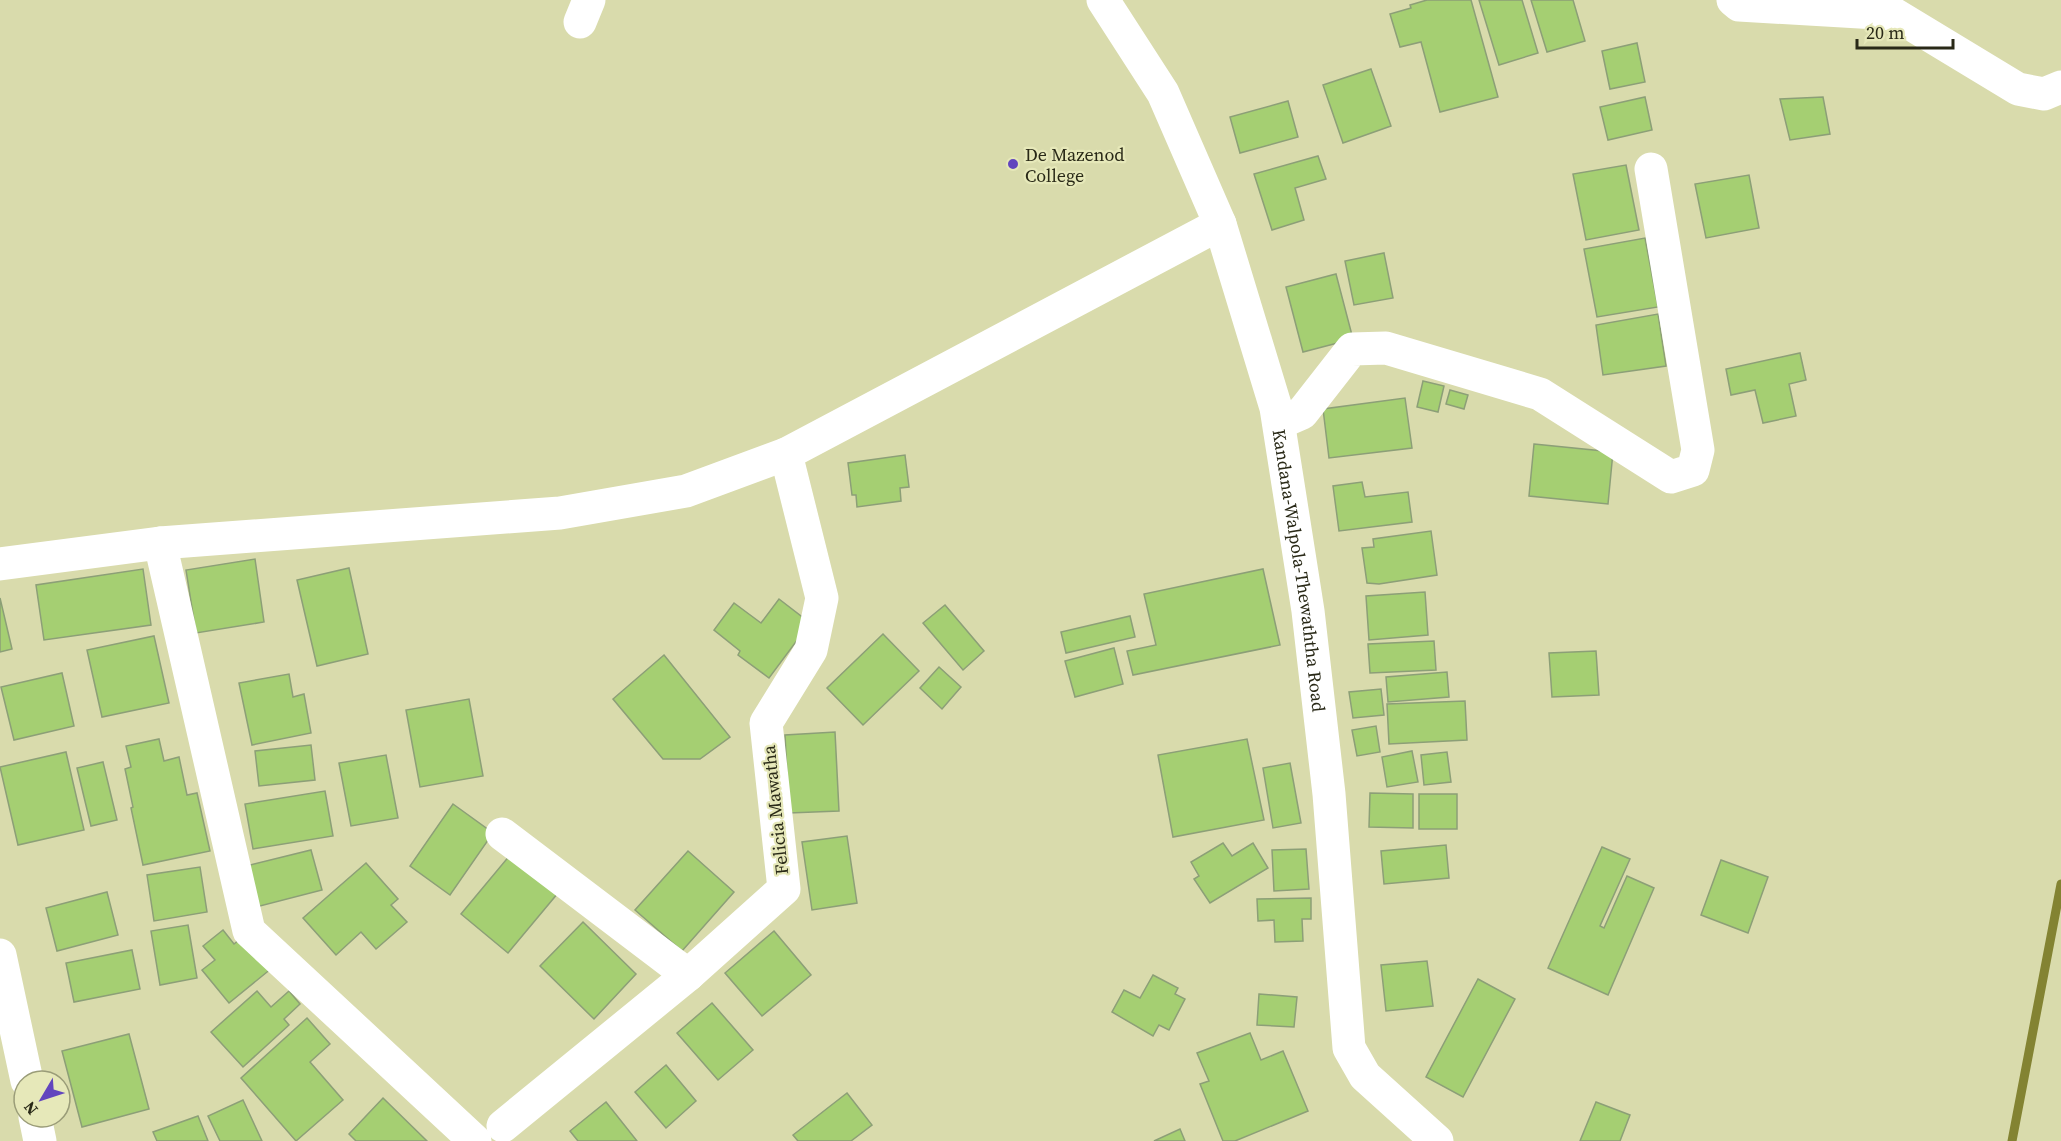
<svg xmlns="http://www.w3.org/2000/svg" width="2061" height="1141" font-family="'Source Serif 4',serif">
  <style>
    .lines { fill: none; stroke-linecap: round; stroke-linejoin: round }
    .stream { stroke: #838332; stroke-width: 9 }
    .building { fill: #a5cf72; stroke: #8c9f77; stroke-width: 1.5 }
    .street { stroke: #fff; stroke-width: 33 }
    .secondary { stroke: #fff; stroke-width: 33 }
    .poi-dot { fill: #6245be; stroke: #e6e8b9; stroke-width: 2 }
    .labels { text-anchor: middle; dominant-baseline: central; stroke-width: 4.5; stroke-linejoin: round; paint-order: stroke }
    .poi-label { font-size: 18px; fill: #292917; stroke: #e6e8b9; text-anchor: start }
    .street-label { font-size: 18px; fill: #292917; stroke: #e6e8b9 }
  </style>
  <rect width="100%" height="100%" fill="#d9dbac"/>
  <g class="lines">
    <path class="stream" d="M 2012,1141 L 2061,884"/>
  </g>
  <g class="building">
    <path d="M 1427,0 L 1471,0 L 1498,97 L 1440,112 L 1421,42 L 1400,47 L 1390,14 L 1411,8 L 1410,5 Z"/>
    <path d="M 1479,0 L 1522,0 L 1538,53 L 1499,65 Z"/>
    <path d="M 1531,0 L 1573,0 L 1585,41 L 1547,52 Z"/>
    <path d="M 1637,43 L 1645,82 L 1610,89 L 1602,51 Z"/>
    <path d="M 1371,69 L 1391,126 L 1343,143 L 1323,85 Z"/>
    <path d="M 1645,97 L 1652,130 L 1608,140 L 1600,107 Z"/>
    <path d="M 1823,97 L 1830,134 L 1790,140 L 1780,99 Z"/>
    <path d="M 1288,101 L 1298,137 L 1240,153 L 1230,117 Z"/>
    <path d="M 1318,156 L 1326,179 L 1295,188 L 1304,220 L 1272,230 L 1254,174 Z"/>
    <path d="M 1626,165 L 1639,230 L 1586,240 L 1573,174 Z"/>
    <path d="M 1749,175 L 1759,228 L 1706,238 L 1695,184 Z"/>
    <path d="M 1645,238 L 1658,307 L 1597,317 L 1584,249 Z"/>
    <path d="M 1384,253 L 1393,298 L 1354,305 L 1345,261 Z"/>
    <path d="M 1336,274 L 1353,339 L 1303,352 L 1286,287 Z"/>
    <path d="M 1658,314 L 1666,366 L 1603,375 L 1596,325 Z"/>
    <path d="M 1800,353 L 1806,380 L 1789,384 L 1796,416 L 1763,423 L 1755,390 L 1731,395 L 1726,369 Z"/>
    <path d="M 1423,381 L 1444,386 L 1438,412 L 1417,407 Z"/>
    <path d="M 1450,390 L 1468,395 L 1464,409 L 1446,404 Z"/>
    <path d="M 1405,398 L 1412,448 L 1329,458 L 1323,409 Z"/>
    <path d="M 1534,444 L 1613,452 L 1608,504 L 1529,496 Z"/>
    <path d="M 905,455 L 909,487 L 900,488 L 901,501 L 857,507 L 856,495 L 852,495 L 848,463 Z"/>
    <path d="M 1362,482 L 1365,497 L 1408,492 L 1412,522 L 1339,531 L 1333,486 Z"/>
    <path d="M 1431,531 L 1437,575 L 1379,584 L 1367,583 L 1362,548 L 1374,547 L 1373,539 Z"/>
    <path d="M 255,559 L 264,622 L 196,633 L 186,570 Z"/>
    <path d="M 349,568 L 368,654 L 317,666 L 297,580 Z"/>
    <path d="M 143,569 L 151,625 L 44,640 L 36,585 Z"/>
    <path d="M 1263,569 L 1280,645 L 1133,675 L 1127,651 L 1156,645 L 1144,594 Z"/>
    <path d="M 1425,592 L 1428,635 L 1369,640 L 1366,596 Z"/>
    <path d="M 0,598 L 12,649 L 0,652 Z"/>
    <path d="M 779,599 L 810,623 L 769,678 L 738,655 L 740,651 L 714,630 L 734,603 L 761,623 Z"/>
    <path d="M 945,605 L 984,651 L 963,670 L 923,623 Z"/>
    <path d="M 1130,616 L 1135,637 L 1066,653 L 1061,632 Z"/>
    <path d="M 883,634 L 919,671 L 863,725 L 827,688 Z"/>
    <path d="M 154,636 L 169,703 L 102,717 L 87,650 Z"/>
    <path d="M 1434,641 L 1436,670 L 1370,673 L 1368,644 Z"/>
    <path d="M 1114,648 L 1123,684 L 1075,697 L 1065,661 Z"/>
    <path d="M 1596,651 L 1599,695 L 1552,697 L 1549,653 Z"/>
    <path d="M 664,655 L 730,737 L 700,759 L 663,759 L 613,699 Z"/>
    <path d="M 939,667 L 961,687 L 942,709 L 920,688 Z"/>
    <path d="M 1447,672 L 1449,697 L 1388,702 L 1386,677 Z"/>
    <path d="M 62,673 L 74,726 L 14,740 L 1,687 Z"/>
    <path d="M 289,674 L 293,697 L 304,694 L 311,733 L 252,745 L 239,683 Z"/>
    <path d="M 1381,689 L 1384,715 L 1353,718 L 1349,692 Z"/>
    <path d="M 469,699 L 483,776 L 420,787 L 406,710 Z"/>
    <path d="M 1465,701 L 1467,740 L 1389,744 L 1387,704 Z"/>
    <path d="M 1376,726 L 1380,752 L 1357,756 L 1352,730 Z"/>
    <path d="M 835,732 L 839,811 L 789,813 L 785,735 Z"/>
    <path d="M 159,739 L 164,761 L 179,757 L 187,795 L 197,793 L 210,851 L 143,865 L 131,808 L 133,807 L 125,769 L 131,767 L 126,746 Z"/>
    <path d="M 1247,739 L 1264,820 L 1173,837 L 1158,755 Z"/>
    <path d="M 311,745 L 315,780 L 259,786 L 255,751 Z"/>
    <path d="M 1412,751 L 1418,782 L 1387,787 L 1382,757 Z"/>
    <path d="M 66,752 L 84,830 L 18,845 L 0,767 Z"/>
    <path d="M 1447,752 L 1451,782 L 1424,785 L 1421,755 Z"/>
    <path d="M 386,755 L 398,818 L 351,826 L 339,763 Z"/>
    <path d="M 103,762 L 117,820 L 91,826 L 77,768 Z"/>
    <path d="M 1290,763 L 1301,823 L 1273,828 L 1263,768 Z"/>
    <path d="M 325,791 L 333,836 L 253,849 L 245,804 Z"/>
    <path d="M 1370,793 L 1413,794 L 1413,828 L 1369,827 Z"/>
    <rect x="1419" y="794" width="38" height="35"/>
    <path d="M 453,804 L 493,833 L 450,895 L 410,866 Z"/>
    <path d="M 847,836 L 857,903 L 812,910 L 802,842 Z"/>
    <path d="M 1223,843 L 1232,856 L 1253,843 L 1268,868 L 1210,903 L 1194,879 L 1199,876 L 1191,862 Z"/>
    <path d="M 1446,845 L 1449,878 L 1384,884 L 1381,851 Z"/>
    <path d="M 1602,847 L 1630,859 L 1600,926 L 1604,928 L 1627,876 L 1654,888 L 1608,995 L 1548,968 Z"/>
    <path d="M 1306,849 L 1309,889 L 1274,891 L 1272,850 Z"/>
    <path d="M 311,850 L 322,890 L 252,908 L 242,867 Z"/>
    <path d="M 688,851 L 734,892 L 682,951 L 635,910 Z"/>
    <path d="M 511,854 L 558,893 L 508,953 L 461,914 Z"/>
    <path d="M 1721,860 L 1768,877 L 1748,933 L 1701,915 Z"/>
    <path d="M 366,863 L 398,899 L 391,905 L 407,922 L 376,949 L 361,932 L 336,955 L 303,918 Z"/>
    <path d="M 200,867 L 207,912 L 154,921 L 147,875 Z"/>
    <path d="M 107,892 L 118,935 L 57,951 L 46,908 Z"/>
    <path d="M 1311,898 L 1311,919 L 1302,919 L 1303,941 L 1275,942 L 1274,920 L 1258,921 L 1257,899 Z"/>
    <path d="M 583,922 L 636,974 L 594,1019 L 540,966 Z"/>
    <path d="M 188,925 L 197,978 L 160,985 L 151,931 Z"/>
    <path d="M 223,930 L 234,944 L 245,935 L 272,968 L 229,1003 L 202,970 L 215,960 L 203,946 Z"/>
    <path d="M 774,931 L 811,975 L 762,1016 L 725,973 Z"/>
    <path d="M 132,950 L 140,989 L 74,1002 L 66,963 Z"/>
    <path d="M 1427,961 L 1433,1006 L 1386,1011 L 1381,965 Z"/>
    <path d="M 1153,975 L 1178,988 L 1175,994 L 1185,999 L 1169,1030 L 1159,1025 L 1153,1036 L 1112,1012 L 1124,990 L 1140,998 Z"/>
    <path d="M 1478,979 L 1515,999 L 1463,1097 L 1426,1077 Z"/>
    <path d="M 257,991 L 271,1007 L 289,991 L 300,1004 L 284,1019 L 289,1025 L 243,1067 L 211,1032 Z"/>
    <path d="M 1259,994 L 1297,997 L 1294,1027 L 1257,1025 Z"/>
    <path d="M 712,1003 L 753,1050 L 718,1080 L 677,1033 Z"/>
    <path d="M 307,1018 L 330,1044 L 310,1062 L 343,1100 L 296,1141 L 241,1078 Z"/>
    <path d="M 1250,1033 L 1261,1060 L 1283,1051 L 1308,1111 L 1235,1141 L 1223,1141 L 1200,1084 L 1209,1081 L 1197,1053 Z"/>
    <path d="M 129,1034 L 149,1109 L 82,1127 L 62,1051 Z"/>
    <path d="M 666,1065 L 696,1101 L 666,1128 L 635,1092 Z"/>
    <path d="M 847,1093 L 872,1125 L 851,1141 L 798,1141 L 793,1135 Z"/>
    <path d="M 383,1098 L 427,1141 L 356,1141 L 349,1134 Z"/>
    <path d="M 243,1100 L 262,1141 L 220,1141 L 208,1116 Z"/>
    <path d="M 606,1102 L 637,1141 L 578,1141 L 570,1131 Z"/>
    <path d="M 1596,1102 L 1630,1115 L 1620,1141 L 1580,1141 Z"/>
    <path d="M 198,1116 L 208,1141 L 157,1141 L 153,1132 Z"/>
    <path d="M 1180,1129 L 1185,1141 L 1154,1141 Z"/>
  </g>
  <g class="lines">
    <g class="street">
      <path d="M 1733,0 L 1739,5 L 1894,14 L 2018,89 L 2044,94 L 2061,87"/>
      <path d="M 580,22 L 589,0"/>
      <path d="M 1279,423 L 1302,413 L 1352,349 L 1386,348 L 1540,394 L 1671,477 L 1693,470 L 1698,450 L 1651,169"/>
      <path d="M 160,543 L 249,931 L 475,1141"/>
      <path d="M 0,564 L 160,543 L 560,513 L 686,491 L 786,454 L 1220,224"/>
      <path d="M 502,834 L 688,975"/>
      <path d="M 0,955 L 27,1081"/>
      <path d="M 35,1117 L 40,1141"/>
      <path d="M 503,1126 L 688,975 L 784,889 L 766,723 L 811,650 L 822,598 L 786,454"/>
    </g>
    <path class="secondary" id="s1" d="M 1103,0 L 1163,93 L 1220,224 L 1276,408 L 1308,611 L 1329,794 L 1349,1048 L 1365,1076 L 1437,1141"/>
  </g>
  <circle class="poi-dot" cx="1013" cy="164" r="6"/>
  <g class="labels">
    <g class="poi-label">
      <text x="1025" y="154">De Mazenod<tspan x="1025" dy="21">College</tspan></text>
    </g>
    <g class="street-label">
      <text stroke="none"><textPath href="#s1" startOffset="610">Kandana-Walpola-Thewaththa Road</textPath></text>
      <text transform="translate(775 810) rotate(-96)">Felicia Mawatha</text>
    </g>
  </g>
  <g transform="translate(42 1099) rotate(231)"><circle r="28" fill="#e6e8b9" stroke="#9a9c78" stroke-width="1.5"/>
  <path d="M0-4.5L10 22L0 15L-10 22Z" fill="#6245be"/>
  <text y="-9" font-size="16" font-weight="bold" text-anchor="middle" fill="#292917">N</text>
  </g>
  <path d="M1857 39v9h96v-9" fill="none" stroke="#292917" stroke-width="3"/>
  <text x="1866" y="39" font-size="18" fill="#292917" stroke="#e6e8b9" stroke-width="4.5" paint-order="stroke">20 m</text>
</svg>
